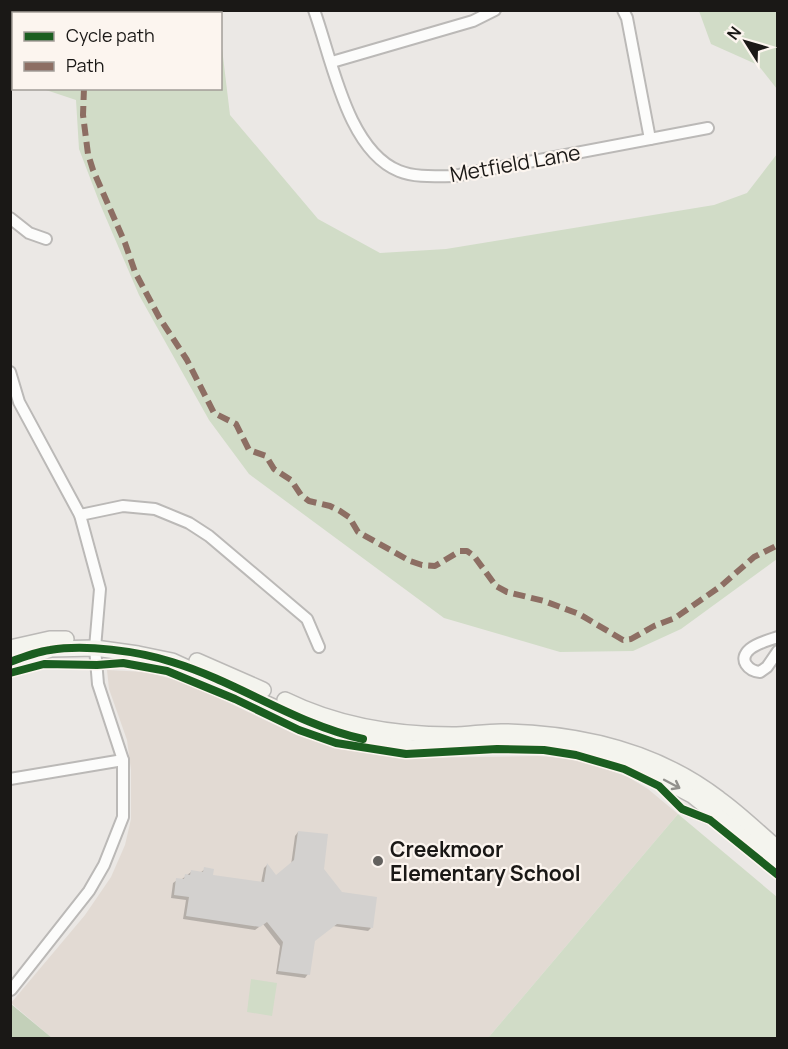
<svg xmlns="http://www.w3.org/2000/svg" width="788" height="1049" font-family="Manrope,sans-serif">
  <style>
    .built { fill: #e2dad3 }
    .green { fill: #d1dcc7 }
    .forest { fill: #c3d0b9 }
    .shadow { fill: #0003 }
    .building { fill: #d3d1cf }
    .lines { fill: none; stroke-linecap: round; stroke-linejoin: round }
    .street-casing { stroke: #bbb9b7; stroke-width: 14 }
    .secondary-casing { stroke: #bbb9b7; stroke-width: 18 }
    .street { stroke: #fcfcfb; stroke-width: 10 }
    .secondary { stroke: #f4f4ee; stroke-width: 15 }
    .quiet { stroke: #8d6e63; stroke-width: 6; stroke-dasharray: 12 6; stroke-linecap: butt }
    .cycleway-casing { stroke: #fcf5ef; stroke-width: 11 }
    .cycleway { stroke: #1b5e20; stroke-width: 8 }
    .oneway { stroke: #92918d }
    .poi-dot { fill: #63615e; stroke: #fcf5ef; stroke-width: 2 }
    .labels { text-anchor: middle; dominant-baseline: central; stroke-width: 4.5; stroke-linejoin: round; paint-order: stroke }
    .street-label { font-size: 21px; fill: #1a1816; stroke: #fcf5ef }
    .poi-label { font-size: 21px; font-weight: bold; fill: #1a1816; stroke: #fcf5ef; text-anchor: start }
  </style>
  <rect width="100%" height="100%" fill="#ebe8e5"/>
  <path class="built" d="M 107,670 L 146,672 L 187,683 L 292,733 L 339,749 L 411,758 L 538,756 L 563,758 L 589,763 L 628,777 L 648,789 L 678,814 L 488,1038 L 52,1038 L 11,1003 L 85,915 L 111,877 L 125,845 L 131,819 L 131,770 L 127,740 L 109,689 Z"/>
  <g class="green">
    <path d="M 71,10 L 217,10 L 217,13 L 69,13 Z"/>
    <path d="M 11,11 L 37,11 L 50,13 L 14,14 L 13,78 L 11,77 Z"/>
    <path d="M 699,11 L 777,11 L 777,89 L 758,65 L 711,44 Z"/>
    <path d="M 221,40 L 230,115 L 318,219 L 380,253 L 446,249 L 714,205 L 747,193 L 777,154 L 777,559 L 681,629 L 633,651 L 560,652 L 444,618 L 249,474 L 209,420 L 139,295 L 100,204 L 79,149 L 76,100 L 43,89 L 220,88 Z"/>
    <path d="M 678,814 L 777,897 L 777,1038 L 488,1038 Z"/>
    <path d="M 251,979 L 277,983 L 272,1016 L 247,1012 Z"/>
  </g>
  <path class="forest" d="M 10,1004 L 11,1004 L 52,1038 L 11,1038 Z"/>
  <path class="shadow" d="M 298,832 L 322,869 L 371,928 L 368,931 L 333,926 L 313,941 L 308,974 L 305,978 L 276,974 L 280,946 L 263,924 L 255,930 L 183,919 L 186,900 L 171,898 L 173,883 L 177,880 L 182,879 L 191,872 L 200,873 L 205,869 L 211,876 L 261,883 L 264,868 L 267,865 L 276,877 L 291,865 L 295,836 Z"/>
  <path class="building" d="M 298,831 L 328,834 L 324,869 L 342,892 L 377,897 L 373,928 L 337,924 L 315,941 L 310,975 L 278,971 L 283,942 L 267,922 L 260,927 L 186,916 L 189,897 L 174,895 L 176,878 L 184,879 L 185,874 L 190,875 L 191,870 L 203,872 L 204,867 L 214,869 L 213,875 L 264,882 L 267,863 L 276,875 L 294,860 Z"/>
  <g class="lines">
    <defs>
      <g id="street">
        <path d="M 314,10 C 332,59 347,150 399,171 C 416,178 437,176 454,176 L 708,128"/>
        <path d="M 623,10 L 627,18 L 650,139"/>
        <path d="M 39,14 L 41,10"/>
        <path d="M 10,59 L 14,54"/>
        <path d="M 332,62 L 473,21 L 495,10"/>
        <path d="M 10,218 L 29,233 L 46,239"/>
        <path d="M 10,372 L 19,402 L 80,515 L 100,589 L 95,648 L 98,684 L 123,760 L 123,817 L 104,865 L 89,891 L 11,990"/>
        <path d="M 80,515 L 123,506 L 155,509 L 189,523 L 209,536 L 307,619 L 319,647"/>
        <path d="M 778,637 C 769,640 757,643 750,649 C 737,660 749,671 760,672 L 767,667 L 778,651"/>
        <path d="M 10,779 L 123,760"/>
      </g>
      <g id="secondary">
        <path d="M 10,648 L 50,639 L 66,639"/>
        <path d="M 197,661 L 263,690"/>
        <path d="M 10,662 L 51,649 L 95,648 L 138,654 L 172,661 L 313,725 L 361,739 L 412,748 L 448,747 L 505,742 L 576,747 L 637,766 L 692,795 L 778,864"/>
        <path d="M 285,700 C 338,726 393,735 452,735 C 470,735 488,731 506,732 C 582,734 658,752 719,799 C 740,814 758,832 778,849"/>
      </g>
    </defs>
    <use href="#street" class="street-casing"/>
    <use href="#secondary" class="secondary-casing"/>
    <use href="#street" class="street"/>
    <use href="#secondary" class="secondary"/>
    <g class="quiet">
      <path d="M 10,66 L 14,67"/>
      <path d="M 84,88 L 83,115 L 88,154 L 93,170 L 125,243 L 135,272 L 159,317 L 187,360 L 214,413 L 236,424 L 249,450 L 266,456 L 274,469 L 291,480 L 301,495 L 309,501 L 330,506 L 340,511 L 349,517 L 358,532 L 410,561 L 422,565 L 435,566 L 460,551 L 467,551 L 474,556 L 496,586 L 507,592 L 544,601 L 579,614 L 623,640 L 631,639 L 654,626 L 675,618 L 721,586 L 754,557 L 778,545"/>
    </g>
    <defs>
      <g id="cycleway">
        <path d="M 10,662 C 23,657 36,652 50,650 C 85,644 138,651 172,662 C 238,682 295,724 363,739"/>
        <path d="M 10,673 L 44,664 L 97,665 L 123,663 L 167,671 L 235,699 L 299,730 L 336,743 L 406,754 L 497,749 L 544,750 L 576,755 L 624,769 L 659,786 L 682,809 L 710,820 L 778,875"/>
      </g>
    </defs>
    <use href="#cycleway" class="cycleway-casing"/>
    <use href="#cycleway" class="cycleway"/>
  </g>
  <defs><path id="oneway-shaft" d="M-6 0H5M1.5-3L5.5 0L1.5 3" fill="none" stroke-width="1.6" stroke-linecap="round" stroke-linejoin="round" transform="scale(1.5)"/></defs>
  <use class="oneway" href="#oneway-shaft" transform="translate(672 784) rotate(28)"/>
  <circle class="poi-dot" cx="378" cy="861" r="6"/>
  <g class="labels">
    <g class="street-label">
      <text transform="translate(515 163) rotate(-10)">Metfield Lane</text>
    </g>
    <g class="poi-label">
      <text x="390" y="849">Creekmoor<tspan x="390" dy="24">Elementary School</tspan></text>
    </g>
  </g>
  <rect width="788" height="1049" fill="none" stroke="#1a1816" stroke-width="24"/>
  <rect x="12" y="12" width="210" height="78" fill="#fcf5ef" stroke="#a29d98" stroke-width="1.5"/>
  <rect x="24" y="32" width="30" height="9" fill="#1b5e20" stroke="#a29d98" stroke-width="1.5"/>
  <text x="66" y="42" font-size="18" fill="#1a1816">Cycle path</text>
  <rect x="24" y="62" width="30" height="9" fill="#8d6e63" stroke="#a29d98" stroke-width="1.5"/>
  <text x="66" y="72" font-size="18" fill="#1a1816">Path</text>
  <g transform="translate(746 42) rotate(307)" stroke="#fcf5ef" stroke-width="4.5" paint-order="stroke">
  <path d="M0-4.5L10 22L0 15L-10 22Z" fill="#1a1816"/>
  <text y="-9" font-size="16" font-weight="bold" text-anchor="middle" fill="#1a1816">N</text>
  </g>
</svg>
